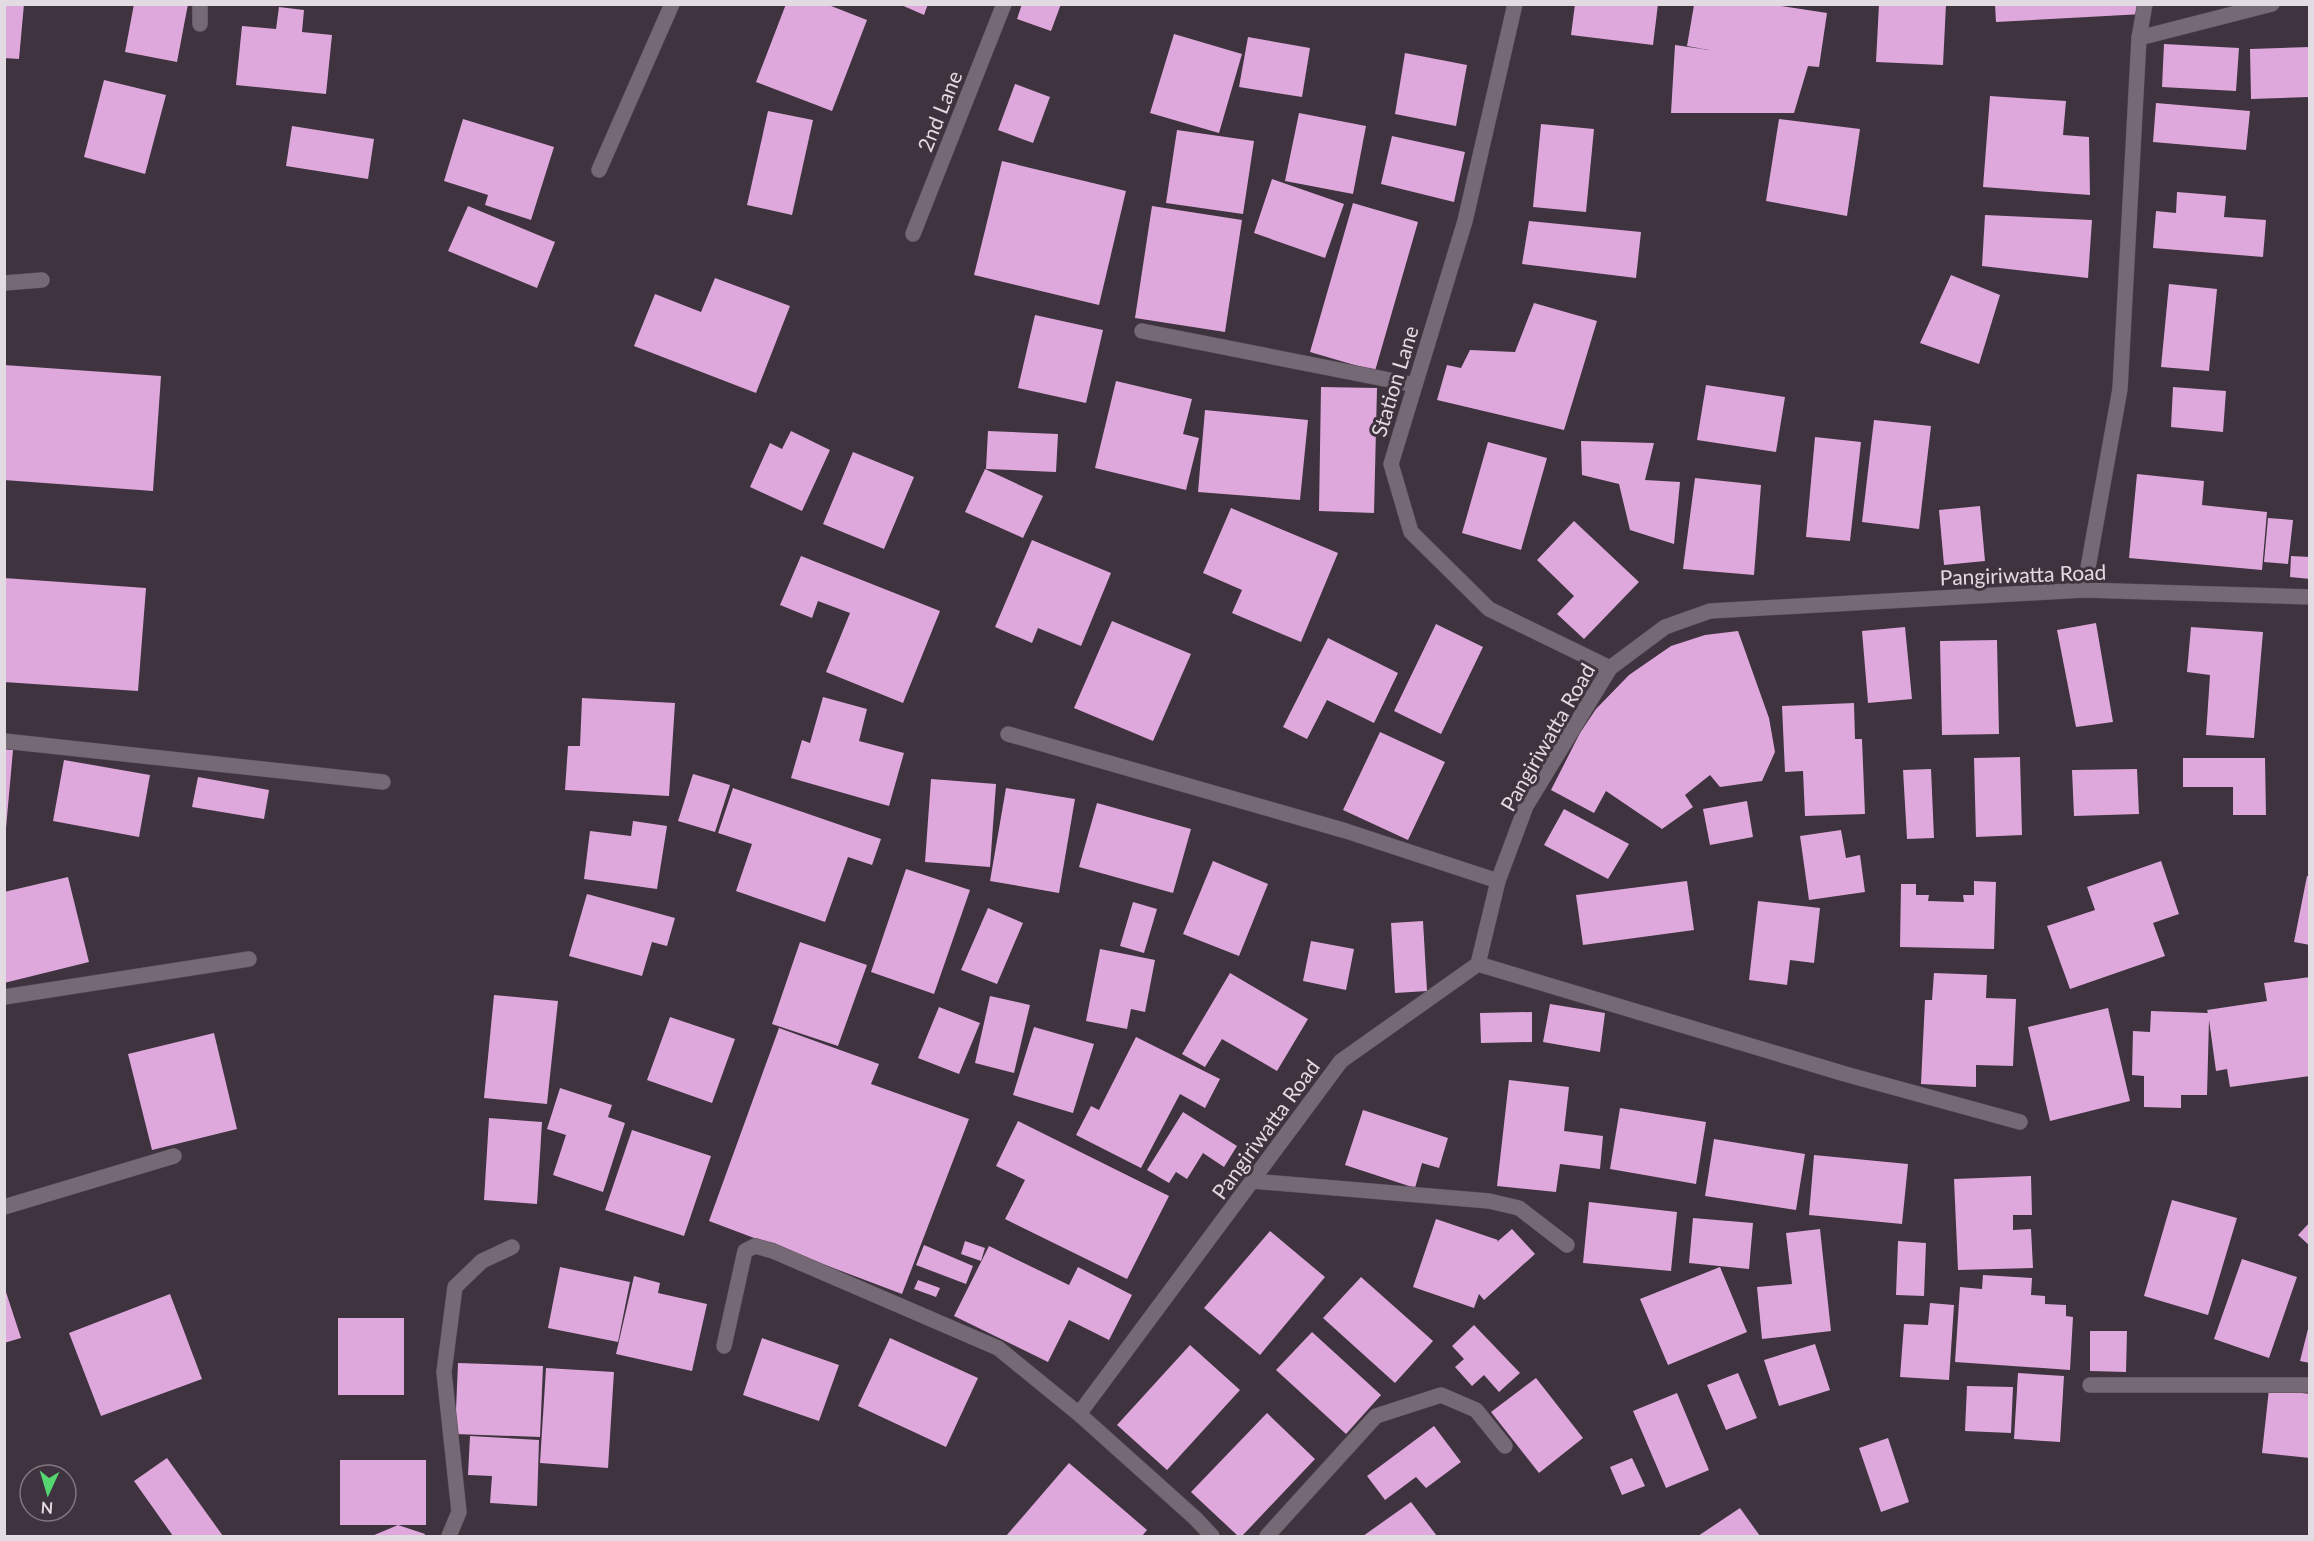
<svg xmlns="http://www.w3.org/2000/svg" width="2314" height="1541" font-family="Lato,sans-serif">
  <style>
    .building { fill: #dea8dc }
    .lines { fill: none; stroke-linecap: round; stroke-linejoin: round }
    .minor-casing { stroke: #5a5059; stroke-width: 16 }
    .minor { stroke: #766976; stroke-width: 15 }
    .labels { text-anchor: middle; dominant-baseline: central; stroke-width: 6; stroke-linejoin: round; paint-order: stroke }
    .street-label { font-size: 21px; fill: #e3dbe2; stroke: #3e333e }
  </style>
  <rect width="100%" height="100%" fill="#3e333e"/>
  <g class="building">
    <path d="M 4,4 L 24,4 L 19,59 L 4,58 Z"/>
    <path d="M 134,4 L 188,4 L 177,62 L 125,52 Z"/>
    <path d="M 786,4 L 826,4 L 867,20 L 832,111 L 756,82 Z"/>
    <path d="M 899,4 L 928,4 L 924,15 Z"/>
    <path d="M 1022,4 L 1061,4 L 1051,31 L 1017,19 Z"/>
    <path d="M 1575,4 L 1658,4 L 1653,45 L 1571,35 Z"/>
    <path d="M 1879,4 L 1946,4 L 1943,65 L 1876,62 Z"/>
    <path d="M 1995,4 L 2143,4 L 2143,14 L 1996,22 Z"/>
    <path d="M 1694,5 L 1774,5 L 1827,13 L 1819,67 L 1808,66 L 1794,113 L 1671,113 L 1675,45 L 1709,50 L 1687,46 Z"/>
    <path d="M 279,7 L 304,10 L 302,32 L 332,35 L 326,94 L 236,85 L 242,26 L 276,29 Z"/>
    <path d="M 1174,34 L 1242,54 L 1219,133 L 1150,113 Z"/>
    <path d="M 1248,37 L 1310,48 L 1302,97 L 1239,87 Z"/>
    <path d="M 2164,44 L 2239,48 L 2236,91 L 2162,87 Z"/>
    <path d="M 2310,47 L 2310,97 L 2251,99 L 2250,49 Z"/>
    <path d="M 1405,53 L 1467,65 L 1456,126 L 1395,114 Z"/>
    <path d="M 104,80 L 166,95 L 145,174 L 84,157 Z"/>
    <path d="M 1015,84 L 1050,97 L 1033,143 L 998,130 Z"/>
    <path d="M 1990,96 L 2066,101 L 2063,135 L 2089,137 L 2090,195 L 1983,187 Z"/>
    <path d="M 2156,103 L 2250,111 L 2246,150 L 2153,142 Z"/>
    <path d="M 768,111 L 813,120 L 792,215 L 747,205 Z"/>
    <path d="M 1299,113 L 1366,126 L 1353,194 L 1285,181 Z"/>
    <path d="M 463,119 L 554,147 L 531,220 L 485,205 L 488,195 L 444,181 Z"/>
    <path d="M 1779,119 L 1860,129 L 1847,216 L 1766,201 Z"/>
    <path d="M 1541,124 L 1594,129 L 1586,212 L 1533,207 Z"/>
    <path d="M 292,126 L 374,139 L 368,179 L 286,166 Z"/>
    <path d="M 1177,130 L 1254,141 L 1243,214 L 1166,203 Z"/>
    <path d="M 1392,136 L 1465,152 L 1454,202 L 1381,184 Z"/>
    <path d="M 1002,161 L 1126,191 L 1099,305 L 974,275 Z"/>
    <path d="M 1272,179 L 1344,204 L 1325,258 L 1254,233 Z"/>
    <path d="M 2177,192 L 2226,196 L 2224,217 L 2266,220 L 2263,257 L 2153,248 L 2156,211 L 2176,213 Z"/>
    <path d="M 1353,203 L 1418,222 L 1375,371 L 1310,352 Z"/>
    <path d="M 468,206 L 555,242 L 537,288 L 448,251 Z"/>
    <path d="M 1152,206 L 1242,220 L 1225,332 L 1135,318 Z"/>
    <path d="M 1985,215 L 2092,220 L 2088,278 L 1982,266 Z"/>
    <path d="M 1529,221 L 1641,232 L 1636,278 L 1522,264 Z"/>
    <path d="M 1951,275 L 2000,295 L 1979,364 L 1920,343 Z"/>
    <path d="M 715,278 L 790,306 L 756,393 L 634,346 L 655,294 L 701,312 Z"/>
    <path d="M 2169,284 L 2217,289 L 2209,371 L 2161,367 Z"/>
    <path d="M 1534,303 L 1597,321 L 1564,430 L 1437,400 L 1447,365 L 1461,368 L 1470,350 L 1515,352 Z"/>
    <path d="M 1035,315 L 1103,330 L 1086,403 L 1018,388 Z"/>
    <path d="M 4,365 L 161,376 L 153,491 L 4,480 Z"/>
    <path d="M 1116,381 L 1192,399 L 1183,434 L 1199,438 L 1186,490 L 1095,468 Z"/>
    <path d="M 1706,385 L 1785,397 L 1776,452 L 1697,440 Z"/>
    <path d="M 1321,387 L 1377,388 L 1374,513 L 1319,511 Z"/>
    <path d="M 2173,387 L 2226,391 L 2223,432 L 2171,427 Z"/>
    <path d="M 1205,410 L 1308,420 L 1300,500 L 1198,492 Z"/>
    <path d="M 1874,420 L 1931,426 L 1919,529 L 1862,522 Z"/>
    <path d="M 791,431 L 830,450 L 802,511 L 750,487 L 770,443 L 782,449 Z"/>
    <path d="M 988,431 L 1058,434 L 1056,472 L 986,469 Z"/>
    <path d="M 1815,437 L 1861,442 L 1850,541 L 1806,537 Z"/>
    <path d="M 1581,441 L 1654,443 L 1645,480 L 1680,482 L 1674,544 L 1630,530 L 1619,484 L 1582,475 Z"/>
    <path d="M 1488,442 L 1547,458 L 1521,550 L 1462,533 Z"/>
    <path d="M 853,452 L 914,477 L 884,549 L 823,524 Z"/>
    <path d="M 985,469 L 1043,496 L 1023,538 L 965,512 Z"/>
    <path d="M 2137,474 L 2204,481 L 2202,505 L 2267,512 L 2262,570 L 2129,558 Z"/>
    <path d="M 1695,478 L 1761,485 L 1754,575 L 1683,569 Z"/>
    <path d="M 1980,506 L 1985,561 L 1944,565 L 1939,510 Z"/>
    <path d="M 1231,508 L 1338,553 L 1301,642 L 1232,613 L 1242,590 L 1203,573 Z"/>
    <path d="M 2268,518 L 2293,520 L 2288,564 L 2264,562 Z"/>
    <path d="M 1574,521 L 1639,582 L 1584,639 L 1557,614 L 1574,596 L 1537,560 Z"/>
    <path d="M 1032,540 L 1111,573 L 1081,646 L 1038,628 L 1032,643 L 995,627 Z"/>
    <path d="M 801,556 L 940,611 L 903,703 L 826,672 L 850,613 L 818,601 L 812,618 L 780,605 Z"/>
    <path d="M 2291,556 L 2310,557 L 2310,579 L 2290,577 Z"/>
    <path d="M 4,578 L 146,588 L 138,691 L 4,682 Z"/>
    <path d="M 1112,621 L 1191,654 L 1153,741 L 1074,708 Z"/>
    <path d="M 2096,623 L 2113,722 L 2076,727 L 2057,630 Z"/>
    <path d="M 1436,624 L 1483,647 L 1441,734 L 1394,711 Z"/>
    <path d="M 1905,627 L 1912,699 L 1868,703 L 1862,631 Z"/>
    <path d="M 2191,627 L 2263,632 L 2254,738 L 2206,735 L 2210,675 L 2187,672 Z"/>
    <path d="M 1738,631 L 1769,718 L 1775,752 L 1762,781 L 1720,787 L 1710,775 L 1685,795 L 1693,807 L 1662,829 L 1606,791 L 1594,813 L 1551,790 L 1580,733 L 1596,709 L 1629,675 L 1671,646 L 1705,635 Z"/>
    <path d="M 1328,638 L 1398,673 L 1374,723 L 1327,700 L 1307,739 L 1283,727 Z"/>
    <path d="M 1997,640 L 1999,734 L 1942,735 L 1940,641 Z"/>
    <path d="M 823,697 L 867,709 L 859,741 L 904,753 L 889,806 L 791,778 L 802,740 L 810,743 Z"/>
    <path d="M 582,698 L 675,703 L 669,796 L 565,790 L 568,746 L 580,746 Z"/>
    <path d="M 1854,703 L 1855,739 L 1862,739 L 1865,814 L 1805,816 L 1803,771 L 1785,772 L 1782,706 Z"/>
    <path d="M 1380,732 L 1445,762 L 1408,840 L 1343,810 Z"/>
    <path d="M 4,749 L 13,750 L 6,828 L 4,828 Z"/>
    <path d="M 2020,757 L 2022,835 L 1976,837 L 1974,758 Z"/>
    <path d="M 2183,758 L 2265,758 L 2266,815 L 2233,815 L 2233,787 L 2183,787 Z"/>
    <path d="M 64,760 L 150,775 L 139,837 L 53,821 Z"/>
    <path d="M 1931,769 L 1934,838 L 1907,839 L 1903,770 Z"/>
    <path d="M 2137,769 L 2139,814 L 2074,816 L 2072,770 Z"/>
    <path d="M 693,774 L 730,785 L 715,832 L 678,821 Z"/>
    <path d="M 198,777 L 269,790 L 264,819 L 192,807 Z"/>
    <path d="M 931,779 L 996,784 L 990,867 L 925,862 Z"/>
    <path d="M 733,788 L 881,839 L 872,865 L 848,857 L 825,922 L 736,891 L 752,844 L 718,833 Z"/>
    <path d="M 1006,788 L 1075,799 L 1059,893 L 990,881 Z"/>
    <path d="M 1747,801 L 1753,837 L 1710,845 L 1703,809 Z"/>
    <path d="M 1097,803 L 1191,829 L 1173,893 L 1079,867 Z"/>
    <path d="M 1564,809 L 1629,844 L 1608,879 L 1544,845 Z"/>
    <path d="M 633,821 L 667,826 L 657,889 L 584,879 L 590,831 L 631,836 Z"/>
    <path d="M 1841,830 L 1846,858 L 1860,855 L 1865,892 L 1809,900 L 1800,836 Z"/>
    <path d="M 1213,861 L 1268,884 L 1239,956 L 1183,934 Z"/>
    <path d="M 2161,861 L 2179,914 L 2153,923 L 2165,956 L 2070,989 L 2047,926 L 2095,910 L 2087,887 Z"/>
    <path d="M 906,869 L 970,890 L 934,994 L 871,972 Z"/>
    <path d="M 2307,876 L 2310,877 L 2310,945 L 2294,942 Z"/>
    <path d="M 68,877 L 89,962 L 4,983 L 4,892 Z"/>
    <path d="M 1687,881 L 1694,930 L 1583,945 L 1576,895 Z"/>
    <path d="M 1974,881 L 1996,882 L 1994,949 L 1900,947 L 1901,884 L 1916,884 L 1916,895 L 1929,895 L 1928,901 L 1964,902 L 1963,895 L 1974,895 Z"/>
    <path d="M 587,894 L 675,918 L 667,946 L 652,942 L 642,976 L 569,956 Z"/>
    <path d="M 1758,901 L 1820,908 L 1814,963 L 1790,960 L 1787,985 L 1749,980 Z"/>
    <path d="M 1133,902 L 1157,909 L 1144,953 L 1120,946 Z"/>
    <path d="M 988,908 L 1023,923 L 997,984 L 961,970 Z"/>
    <path d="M 1423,921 L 1427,991 L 1395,993 L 1391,923 Z"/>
    <path d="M 1311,941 L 1354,949 L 1346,990 L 1303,981 Z"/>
    <path d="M 800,942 L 867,965 L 838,1046 L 772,1024 Z"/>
    <path d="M 1100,949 L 1155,960 L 1145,1012 L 1131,1009 L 1127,1029 L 1086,1021 Z"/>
    <path d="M 1230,973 L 1308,1019 L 1277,1071 L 1222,1039 L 1205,1067 L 1182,1054 Z"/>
    <path d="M 1934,973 L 1987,975 L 1986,998 L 2016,999 L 2013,1066 L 1976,1065 L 1976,1087 L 1921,1084 L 1925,1000 L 1932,1000 Z"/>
    <path d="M 2310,977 L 2310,1076 L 2230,1087 L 2227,1069 L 2216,1071 L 2209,1020 L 2207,1095 L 2181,1095 L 2181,1108 L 2144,1107 L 2144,1076 L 2132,1075 L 2133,1031 L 2150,1032 L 2151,1011 L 2208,1013 L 2207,1010 L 2267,1001 L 2264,983 Z"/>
    <path d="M 494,995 L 558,1001 L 547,1104 L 484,1098 Z"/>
    <path d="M 990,996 L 1030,1005 L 1014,1073 L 975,1063 Z"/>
    <path d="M 1550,1004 L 1605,1013 L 1600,1052 L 1543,1042 Z"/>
    <path d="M 939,1007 L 980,1023 L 959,1074 L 918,1058 Z"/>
    <path d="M 2108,1008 L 2130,1101 L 2050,1121 L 2028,1027 Z"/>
    <path d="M 1532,1012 L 1532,1042 L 1481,1043 L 1480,1013 Z"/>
    <path d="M 670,1017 L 735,1039 L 712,1103 L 647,1080 Z"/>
    <path d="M 1034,1027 L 1094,1044 L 1073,1113 L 1013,1095 Z"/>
    <path d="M 779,1028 L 879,1064 L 871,1084 L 969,1119 L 902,1294 L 709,1221 Z"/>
    <path d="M 214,1033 L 237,1129 L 152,1150 L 128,1054 Z"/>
    <path d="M 1136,1037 L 1220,1079 L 1205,1108 L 1180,1094 L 1141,1168 L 1076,1135 L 1091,1106 L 1099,1110 Z"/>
    <path d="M 1509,1080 L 1569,1087 L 1564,1131 L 1603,1136 L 1600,1169 L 1560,1164 L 1556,1192 L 1497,1186 Z"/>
    <path d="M 560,1088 L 612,1105 L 608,1117 L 625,1123 L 603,1192 L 553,1175 L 566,1135 L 547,1129 Z"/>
    <path d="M 1620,1108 L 1706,1122 L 1696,1184 L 1610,1169 Z"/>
    <path d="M 1363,1110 L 1448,1138 L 1439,1168 L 1422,1163 L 1415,1188 L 1345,1165 Z"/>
    <path d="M 1183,1112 L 1237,1146 L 1224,1167 L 1203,1153 L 1187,1179 L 1176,1172 L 1169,1183 L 1147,1170 Z"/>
    <path d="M 489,1118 L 542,1122 L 537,1204 L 484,1200 Z"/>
    <path d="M 1018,1121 L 1169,1196 L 1127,1279 L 1005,1219 L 1025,1180 L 996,1166 Z"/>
    <path d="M 632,1130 L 711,1156 L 684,1236 L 605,1210 Z"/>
    <path d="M 1714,1139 L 1805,1154 L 1796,1210 L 1705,1196 Z"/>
    <path d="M 1814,1155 L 1908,1164 L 1902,1224 L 1809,1215 Z"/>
    <path d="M 2031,1176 L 2032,1215 L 2013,1215 L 2013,1230 L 2031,1229 L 2033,1268 L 1958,1270 L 1954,1179 Z"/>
    <path d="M 2172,1200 L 2237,1218 L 2208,1315 L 2144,1296 Z"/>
    <path d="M 1589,1202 L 1677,1212 L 1671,1271 L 1583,1263 Z"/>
    <path d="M 1693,1218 L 1753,1223 L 1749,1269 L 1689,1263 Z"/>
    <path d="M 1436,1219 L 1498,1240 L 1497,1242 L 1512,1229 L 1535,1254 L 1484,1300 L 1479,1294 L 1474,1308 L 1413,1287 Z"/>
    <path d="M 2310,1222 L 2310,1246 L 2298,1235 Z"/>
    <path d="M 1820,1229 L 1831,1331 L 1762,1339 L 1757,1287 L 1792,1284 L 1786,1233 Z"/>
    <path d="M 1270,1231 L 1325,1277 L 1260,1355 L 1204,1308 Z"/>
    <path d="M 965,1241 L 985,1248 L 981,1261 L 961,1254 Z"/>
    <path d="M 1898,1241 L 1926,1243 L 1924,1296 L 1896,1295 Z"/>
    <path d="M 924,1245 L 973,1266 L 966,1284 L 916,1265 Z"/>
    <path d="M 989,1246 L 1069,1285 L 1078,1267 L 1132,1295 L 1109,1340 L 1069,1320 L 1048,1362 L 954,1316 Z"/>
    <path d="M 2242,1259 L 2297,1277 L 2269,1358 L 2214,1339 Z"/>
    <path d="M 560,1267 L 630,1282 L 618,1342 L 548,1328 Z"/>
    <path d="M 1720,1267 L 1747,1332 L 1668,1365 L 1640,1299 Z"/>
    <path d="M 1983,1275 L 2032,1278 L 2031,1295 L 2045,1296 L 2045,1304 L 2066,1305 L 2066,1316 L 2073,1317 L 2070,1370 L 1955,1362 L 1960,1287 L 1982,1289 Z"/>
    <path d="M 634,1276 L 660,1283 L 658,1293 L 707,1304 L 692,1371 L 616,1354 Z"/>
    <path d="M 1361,1277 L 1433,1341 L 1395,1383 L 1323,1318 Z"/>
    <path d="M 918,1280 L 940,1288 L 936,1297 L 914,1289 Z"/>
    <path d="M 4,1286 L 21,1338 L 4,1343 Z"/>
    <path d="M 170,1294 L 202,1379 L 101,1416 L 69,1333 Z"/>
    <path d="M 1930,1303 L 1954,1305 L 1949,1380 L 1900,1377 L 1904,1324 L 1928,1325 Z"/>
    <rect x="338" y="1318" width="66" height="77"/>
    <path d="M 1474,1325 L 1520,1373 L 1499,1392 L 1484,1375 L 1472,1386 L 1455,1367 L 1464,1359 L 1452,1346 Z"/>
    <path d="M 2309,1325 L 2310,1325 L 2310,1363 L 2300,1361 Z"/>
    <path d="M 2090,1331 L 2127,1331 L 2126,1372 L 2090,1371 Z"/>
    <path d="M 1312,1332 L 1381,1395 L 1346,1434 L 1276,1370 Z"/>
    <path d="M 762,1338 L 839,1365 L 819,1421 L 743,1395 Z"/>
    <path d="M 890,1338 L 978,1378 L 946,1447 L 858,1406 Z"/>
    <path d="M 1815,1344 L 1830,1390 L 1779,1406 L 1764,1360 Z"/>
    <path d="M 1190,1345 L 1240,1390 L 1167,1470 L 1117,1425 Z"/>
    <path d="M 458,1363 L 543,1366 L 540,1437 L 455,1434 Z"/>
    <path d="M 546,1368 L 614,1372 L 608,1468 L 540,1463 Z"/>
    <path d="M 1738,1373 L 1757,1418 L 1726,1430 L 1707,1385 Z"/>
    <path d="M 2018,1373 L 2064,1376 L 2060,1442 L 2014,1439 Z"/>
    <path d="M 1536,1378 L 1583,1438 L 1539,1473 L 1491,1412 Z"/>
    <path d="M 1967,1386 L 2013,1387 L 2011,1433 L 1965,1431 Z"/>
    <path d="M 2269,1389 L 2310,1394 L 2310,1458 L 2262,1453 Z"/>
    <path d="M 1677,1393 L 1709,1470 L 1666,1488 L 1633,1411 Z"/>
    <path d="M 1267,1413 L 1315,1459 L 1242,1536 L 1238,1536 L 1191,1492 Z"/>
    <path d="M 1434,1426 L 1461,1462 L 1426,1488 L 1416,1477 L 1385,1500 L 1367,1476 Z"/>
    <path d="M 470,1436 L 539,1440 L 537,1506 L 490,1503 L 492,1476 L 468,1475 Z"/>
    <path d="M 1888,1438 L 1909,1502 L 1881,1512 L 1859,1448 Z"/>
    <path d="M 167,1458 L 223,1536 L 173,1536 L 134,1481 Z"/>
    <path d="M 1632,1458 L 1645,1486 L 1622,1495 L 1610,1467 Z"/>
    <rect x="340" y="1460" width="86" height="65"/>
    <path d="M 1069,1463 L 1147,1530 L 1142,1536 L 1006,1536 Z"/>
    <path d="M 1411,1502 L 1437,1536 L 1363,1536 Z"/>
    <path d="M 1740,1508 L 1760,1536 L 1698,1536 Z"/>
    <path d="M 398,1525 L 425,1534 L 424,1536 L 372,1536 Z"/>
  </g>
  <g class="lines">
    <defs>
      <g id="minor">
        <path d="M 1515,4 L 1465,221 L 1391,464 L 1411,532 L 1489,609 L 1610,668"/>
        <path d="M 200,24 L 200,4"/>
        <path d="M 2139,38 L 2272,4"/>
        <path d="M 599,170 L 672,4"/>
        <path d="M 913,234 L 1004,4"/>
        <path d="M 4,283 L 42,280"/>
        <path d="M 1142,331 L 1415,385"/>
        <path d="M 2084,590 L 2120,389 L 2139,38 L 2145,4"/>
        <path d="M 1008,734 L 1346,831 L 1498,881"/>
        <path d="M 4,741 L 383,782"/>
        <path d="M 1478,964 L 1845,1074 L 2020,1122"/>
        <path d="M 4,997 L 249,959"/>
        <path d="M 1252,1181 L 1489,1201 L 1519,1208 L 1567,1245"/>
        <path d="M 4,1207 L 174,1156"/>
        <path d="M 724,1346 L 745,1251 L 755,1246 L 773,1251 L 998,1348 L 1079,1414"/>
        <path d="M 2090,1385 L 2310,1385"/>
        <path d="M 449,1536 L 459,1512 L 444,1372 L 455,1287 L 482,1261 L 512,1247"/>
        <path d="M 1212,1536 L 1195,1518 L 1079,1414 L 1341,1061 L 1478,964 L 1498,881 L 1526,806 L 1610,668 L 1665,627 L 1710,611 L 2084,590 L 2310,597"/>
        <path d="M 1267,1536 L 1376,1416 L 1441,1395 L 1476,1410 L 1505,1446"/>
      </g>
    </defs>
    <use href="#minor" class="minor-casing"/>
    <use href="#minor" class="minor"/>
  </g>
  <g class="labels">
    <g class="street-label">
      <text transform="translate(939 111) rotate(-68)">2nd Lane</text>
      <text transform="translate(1394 381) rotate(-73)">Station Lane</text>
      <text transform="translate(2023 574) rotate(-2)">Pangiriwatta Road</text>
      <text transform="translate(1547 737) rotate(-60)">Pangiriwatta Road</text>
      <text transform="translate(1265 1129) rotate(-54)">Pangiriwatta Road</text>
    </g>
  </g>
  <rect width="2314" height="1541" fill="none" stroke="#e3dbe2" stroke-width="12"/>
  <g transform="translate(48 1493) rotate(184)"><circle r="28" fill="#3e333e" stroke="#807680" stroke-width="1.5"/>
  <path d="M0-4.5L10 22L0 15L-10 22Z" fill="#56d671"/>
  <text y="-9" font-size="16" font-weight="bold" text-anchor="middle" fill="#e3dbe2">N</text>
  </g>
</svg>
